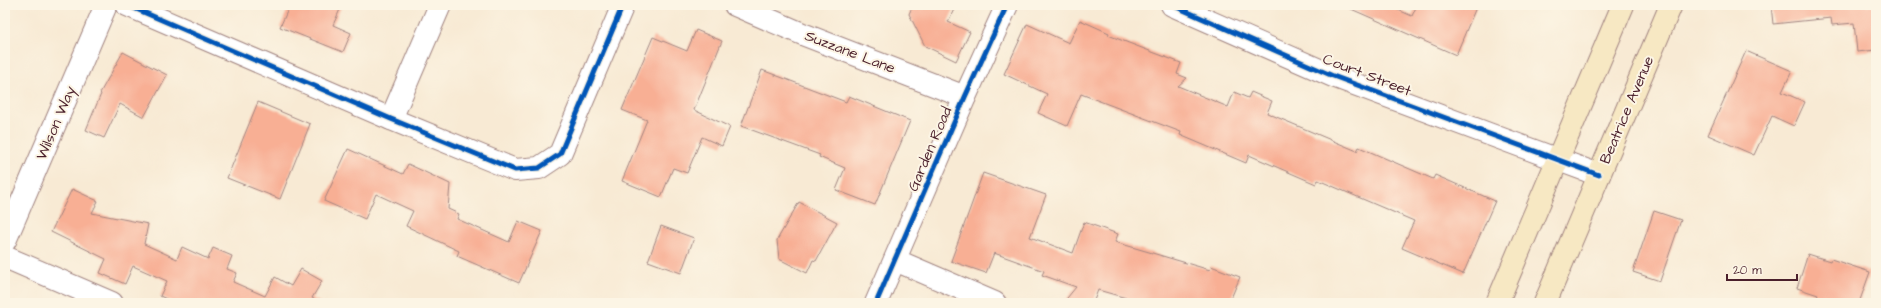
<svg xmlns="http://www.w3.org/2000/svg" width="1881" height="308" font-family="'Architects Daughter',sans-serif">
  <style>
    .building { fill: #f8af94 }
    .lines { fill: none; stroke-linecap: round; stroke-linejoin: round }
    .minor-casing { stroke: #a18480; stroke-width: 24 }
    .secondary-casing { stroke: #a18480; stroke-width: 24 }
    .minor { stroke: #fff; stroke-width: 22 }
    .secondary { stroke: #f7e8c3; stroke-width: 22 }
    .cycleway-casing { stroke: #fcf5e5; stroke-width: 8 }
    .cycleway { stroke: #0057b8; stroke-width: 5 }
    .labels { text-anchor: middle; dominant-baseline: central; stroke-width: 4; stroke-linejoin: round; paint-order: stroke }
    .street-label { font-size: 15px; fill: #4a1f2b; stroke: #fcf5e5 }
  </style>
  <rect width="100%" height="100%" fill="#fcf5e5"/>
  <filter id="ink" filterUnits="userSpaceOnUse"><feTurbulence type="fractalNoise" baseFrequency=".025" numOctaves="2"/><feDisplacementMap in="SourceGraphic" scale="8" xChannelSelector="R" yChannelSelector="G"/><feConvolveMatrix kernelMatrix="1 2 1 2 8 2 1 2 1" color-interpolation-filters="sRGB"/></filter>
  <filter id="wash" filterUnits="userSpaceOnUse"><feTurbulence type="fractalNoise" baseFrequency=".012" numOctaves="4" result="noise"/><feDisplacementMap in="SourceGraphic" scale="16" xChannelSelector="R" yChannelSelector="G"/><feGaussianBlur stdDeviation="0.9" result="paint"/><feColorMatrix in="noise" values="0 0 0 0 0 0 0 0 0 0 0 0 0 0 0 0 0 1.4 0 .05"/><feComposite in="paint" operator="in"/></filter>
  <g filter="url(#wash)">
    <rect width="100%" height="100%" fill="#f8ead4"/>
    <g id="blocks">
      <g class="building">
        <path d="M 290,5 L 342,5 L 333,25 L 351,33 L 343,52 L 280,27 Z"/>
        <path d="M 913,5 L 956,5 L 948,22 L 970,32 L 956,61 L 925,46 L 909,14 Z"/>
        <path d="M 1342,5 L 1387,5 L 1412,16 L 1417,5 L 1477,5 L 1456,55 Z"/>
        <path d="M 1771,5 L 1876,5 L 1876,50 L 1857,52 L 1854,23 L 1832,25 L 1831,18 L 1773,24 Z"/>
        <path d="M 1080,20 L 1109,33 L 1108,35 L 1181,63 L 1177,74 L 1187,78 L 1178,86 L 1228,107 L 1234,92 L 1248,98 L 1251,92 L 1272,101 L 1267,113 L 1357,151 L 1359,147 L 1433,179 L 1435,175 L 1495,201 L 1463,274 L 1402,248 L 1414,221 L 1318,180 L 1316,184 L 1249,155 L 1246,163 L 1180,135 L 1181,132 L 1081,94 L 1067,126 L 1038,113 L 1047,94 L 1004,74 L 1027,24 L 1069,43 Z"/>
        <path d="M 696,30 L 722,41 L 694,110 L 730,127 L 722,146 L 702,137 L 687,173 L 673,168 L 661,197 L 622,181 L 647,120 L 622,110 L 653,37 L 687,51 Z"/>
        <path d="M 1746,51 L 1792,71 L 1782,92 L 1805,102 L 1794,126 L 1772,116 L 1754,155 L 1708,135 Z"/>
        <path d="M 123,52 L 167,75 L 144,117 L 120,104 L 104,138 L 86,130 L 101,94 L 100,93 Z"/>
        <path d="M 762,70 L 846,102 L 849,96 L 910,121 L 875,205 L 836,190 L 845,168 L 819,157 L 820,155 L 741,126 Z"/>
        <path d="M 258,102 L 310,124 L 280,199 L 227,178 Z"/>
        <path d="M 348,149 L 403,174 L 408,164 L 450,184 L 448,209 L 459,214 L 457,219 L 509,242 L 518,221 L 542,231 L 519,283 L 457,256 L 459,251 L 406,226 L 413,211 L 376,194 L 365,219 L 324,201 Z"/>
        <path d="M 983,173 L 1046,195 L 1030,237 L 1073,253 L 1084,222 L 1118,234 L 1115,242 L 1210,270 L 1211,266 L 1240,277 L 1229,303 L 1144,303 L 1098,290 L 1093,303 L 1063,303 L 1076,287 L 1042,275 L 1044,271 L 994,253 L 986,273 L 951,261 Z"/>
        <path d="M 72,189 L 98,201 L 92,213 L 148,224 L 144,244 L 177,259 L 182,247 L 208,259 L 213,248 L 232,256 L 227,269 L 237,273 L 233,282 L 265,296 L 275,277 L 291,286 L 301,269 L 322,281 L 312,298 L 321,303 L 175,303 L 160,296 L 167,281 L 133,266 L 125,284 L 100,273 L 106,259 L 51,232 Z"/>
        <path d="M 799,202 L 837,222 L 816,261 L 813,260 L 807,273 L 779,259 L 777,240 Z"/>
        <path d="M 1654,211 L 1681,220 L 1660,281 L 1633,272 Z"/>
        <path d="M 661,226 L 694,238 L 681,273 L 648,261 Z"/>
        <path d="M 1808,254 L 1830,261 L 1831,259 L 1870,272 L 1859,303 L 1815,303 L 1818,295 L 1797,288 Z"/>
      </g>
    </g>
  </g>
  <g filter="url(#ink)">
    <use href="#blocks" fill-opacity="0" stroke="#a18480" stroke-width="1"/>
    <g class="lines">
      <defs>
        <g id="minor">
          <path d="M 127,5 L 391,119 L 515,170 L 539,168 L 560,154 L 623,5"/>
          <path d="M 735,5 L 805,35 L 965,97"/>
          <path d="M 1172,5 L 1333,76 L 1599,175"/>
          <path d="M 391,119 L 440,5"/>
          <path d="M 5,241 L 106,5"/>
          <path d="M 5,257 L 112,303"/>
          <path d="M 895,260 L 995,303"/>
          <path d="M 876,303 L 965,97 L 1007,5"/>
        </g>
        <g id="secondary">
          <path d="M 1497,303 L 1623,5"/>
          <path d="M 1545,303 L 1671,5"/>
        </g>
      </defs>
      <use href="#minor" class="minor-casing"/>
      <use href="#secondary" class="secondary-casing"/>
      <use href="#minor" class="minor"/>
      <use href="#secondary" class="secondary"/>
      <defs>
        <g id="cycleway">
          <path d="M 127,5 L 391,119 L 515,170 L 539,168 L 560,154 L 623,5"/>
          <path d="M 1172,5 L 1333,76 L 1599,175"/>
          <path d="M 876,303 L 965,97 L 1007,5"/>
        </g>
      </defs>
      <use href="#cycleway" class="cycleway-casing"/>
      <use href="#cycleway" class="cycleway"/>
    </g>
  </g>
  <g class="labels">
    <g class="street-label">
      <text transform="translate(850 52) rotate(21)">Suzzane Lane</text>
      <text transform="translate(1367 75) rotate(21)">Court Street</text>
      <text transform="translate(1627 110) rotate(-67)">Beatrice Avenue</text>
      <text transform="translate(56 123) rotate(-67)">Wilson Way</text>
      <text transform="translate(930 149) rotate(-67)">Garden Road</text>
    </g>
  </g>
  <rect width="1881" height="308" fill="none" stroke="#fcf5e5" stroke-width="20"/>
  <path d="M1727 274v6h70v-6" fill="none" stroke="#4a1f2b" stroke-width="2"/>
  <text x="1733" y="274" font-size="12" fill="#4a1f2b" stroke="#fcf5e5" stroke-width="3" paint-order="stroke">20 m</text>
</svg>
